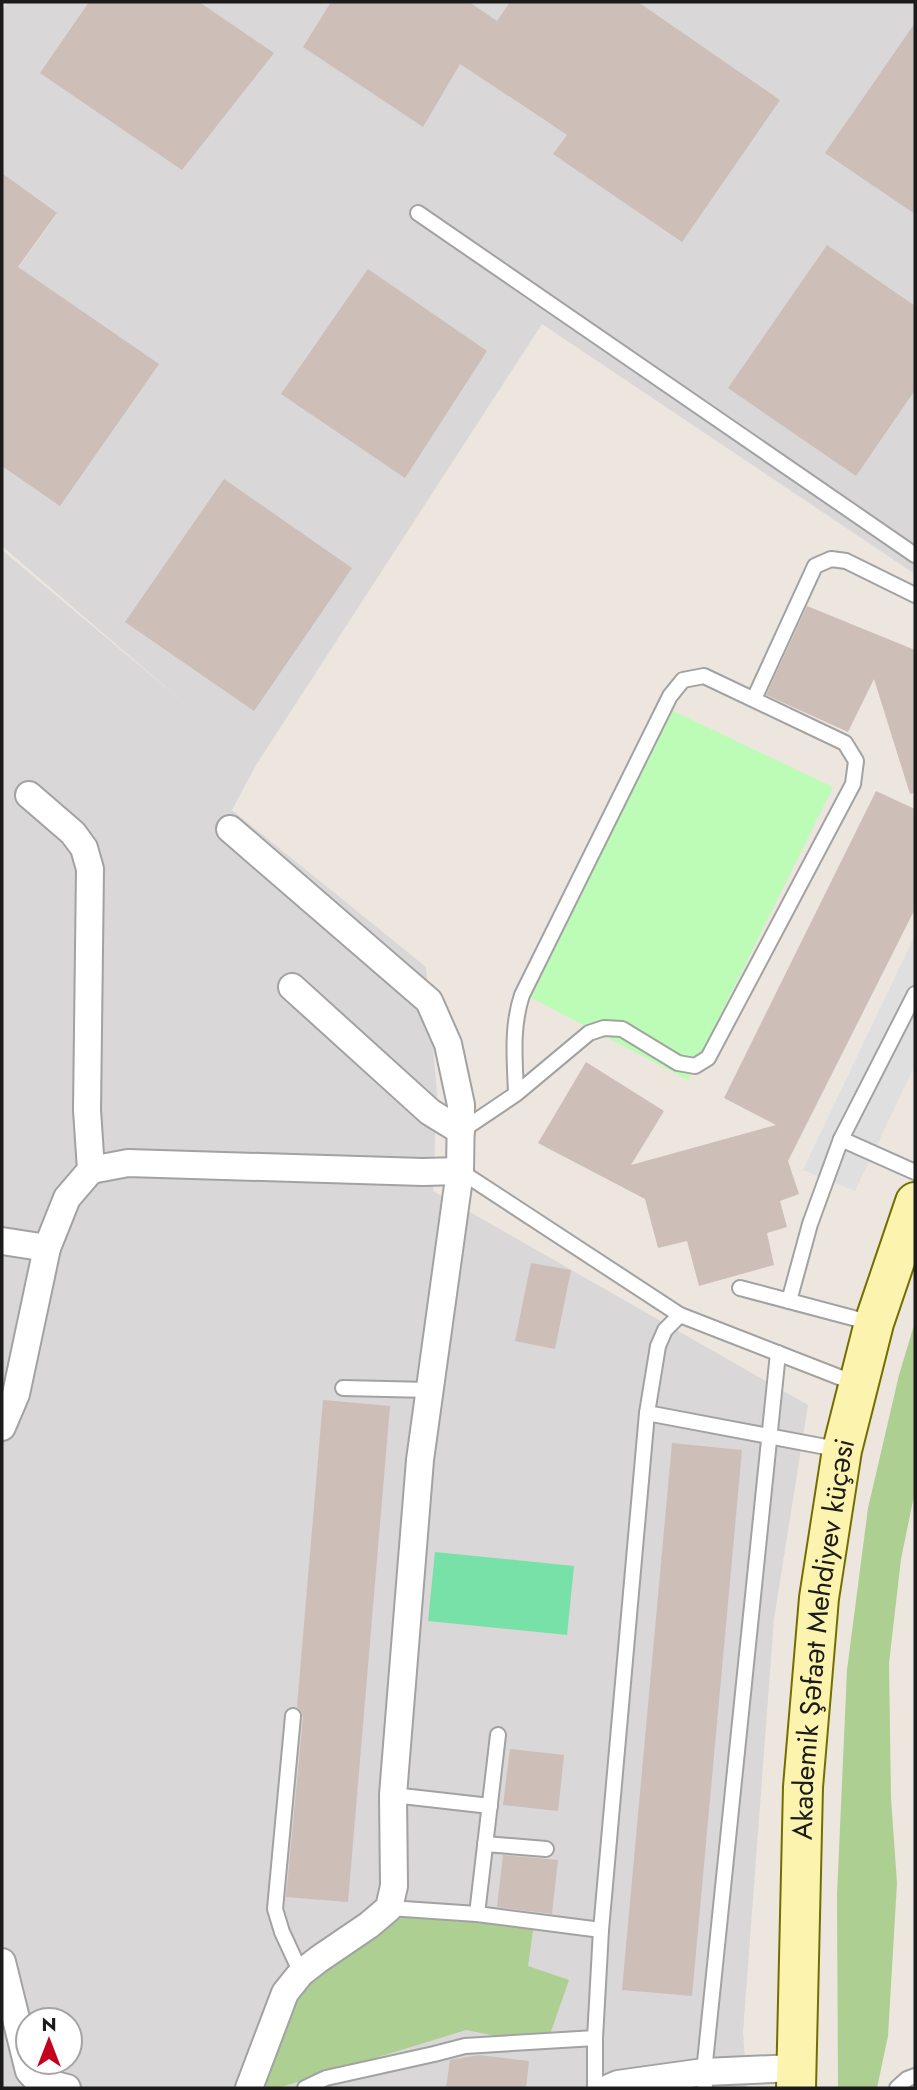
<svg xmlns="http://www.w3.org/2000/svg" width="917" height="2090" font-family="Jost,sans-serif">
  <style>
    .residential { fill: #d9d7d8; fill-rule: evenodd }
    .forest { fill: #adcf91 }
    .park { fill: #bcfcb7 }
    .pitch { fill: #78e1a8 }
    .parking { fill: #dfdfdf }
    .building { fill: #cdbeb8 }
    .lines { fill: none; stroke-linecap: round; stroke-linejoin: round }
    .lane-casing { stroke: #a2a2a2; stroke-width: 18 }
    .street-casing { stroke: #a2a2a2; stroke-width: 30 }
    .secondary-casing { stroke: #736e00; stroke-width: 42 }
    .lane { stroke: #fff; stroke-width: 14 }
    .street { stroke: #fff; stroke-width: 26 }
    .secondary { stroke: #fcf4ae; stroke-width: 38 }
    .labels { text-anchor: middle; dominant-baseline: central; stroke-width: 5; stroke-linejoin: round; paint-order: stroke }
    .street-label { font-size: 28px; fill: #1b1b1b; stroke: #fff }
  </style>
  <rect width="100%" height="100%" fill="#ede6df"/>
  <path class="residential" d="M 8,2 L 510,2 L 466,68 L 553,126 L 639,2 L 915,2 L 915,574 L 542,324 L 256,765 L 232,810 L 426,967 L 437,1092 L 433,1191 L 808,1405 L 774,1619 L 743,2032 L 747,2088 L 2,2088 L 2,550 L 184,703 L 2,546 L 2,290 L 57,214 L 2,173 L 2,11 ZM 28,2020 L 70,2020 L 70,2062 L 28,2062 Z"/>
  <g class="forest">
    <path d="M 915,1322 L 915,1491 L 901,1559 L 889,1663 L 891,1798 L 897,1883 L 888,2036 L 877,2088 L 838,2088 L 837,1895 L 847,1670 L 868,1508 L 899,1375 Z"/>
    <path d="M 412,1902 L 534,1924 L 528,1966 L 569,1980 L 546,2046 L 466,2030 L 278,2088 L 252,2088 L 287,1981 Z"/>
  </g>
  <path class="park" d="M 671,710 L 833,787 L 688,1080 L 530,997 Z"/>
  <path class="pitch" d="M 435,1552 L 574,1566 L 567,1635 L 428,1621 Z"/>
  <path class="parking" d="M 915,935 L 915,1065 L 855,1191 L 803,1170 Z"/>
  <g class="building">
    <path d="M 89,2 L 199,2 L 274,53 L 182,170 L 40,73 Z"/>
    <path d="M 331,2 L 469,2 L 497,21 L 510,2 L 638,2 L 780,100 L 682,242 L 553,154 L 567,135 L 460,64 L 423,127 L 303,47 Z"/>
    <path d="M 915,23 L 915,214 L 825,153 Z"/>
    <path d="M 2,173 L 57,213 L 18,267 L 159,364 L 60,506 L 2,466 Z"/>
    <path d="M 827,245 L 915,306 L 915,390 L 856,476 L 728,388 Z"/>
    <path d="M 368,269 L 487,351 L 405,478 L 281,394 Z"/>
    <path d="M 224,479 L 352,568 L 254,711 L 125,622 Z"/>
    <path d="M 807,606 L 915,650 L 915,793 L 910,794 L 874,679 L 848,732 L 766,695 Z"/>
    <path d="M 876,791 L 915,809 L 915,909 L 788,1161 L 799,1194 L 780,1201 L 787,1227 L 767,1233 L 774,1265 L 699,1286 L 687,1241 L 658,1248 L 645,1199 L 538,1143 L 586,1062 L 664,1111 L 631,1165 L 776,1125 L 724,1098 Z"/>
    <path d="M 531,1263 L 571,1270 L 555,1349 L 515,1341 Z"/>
    <path d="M 323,1400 L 390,1406 L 348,1902 L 286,1897 L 303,1717 L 301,1711 L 297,1707 Z"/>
    <path d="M 672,1443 L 742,1450 L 692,1996 L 622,1990 Z"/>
    <path d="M 510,1749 L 564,1755 L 558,1811 L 503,1805 Z"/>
    <path d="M 503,1855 L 558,1860 L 552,1914 L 497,1907 Z"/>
    <path d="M 479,2055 L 529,2061 L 526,2088 L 446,2088 L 450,2060 Z"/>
  </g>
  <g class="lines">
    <defs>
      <g id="lane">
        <path d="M 418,213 L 915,555"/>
        <path d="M 754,699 L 815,566 L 831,559 L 846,561 L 915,595"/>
        <path d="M 461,1131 L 516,1094 L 589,1033 L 604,1028 L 622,1029 L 678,1063 L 695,1066 L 708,1058 L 853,784 L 856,761 L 845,743 L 704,676 L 683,680 L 670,696 L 522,995 C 511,1028 515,1061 516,1094"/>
        <path d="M 841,1139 L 915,1172"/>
        <path d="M 460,1171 L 680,1315 L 857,1384"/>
        <path d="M 740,1288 L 872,1323"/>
        <path d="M 789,1301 L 810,1224 L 841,1139 L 915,994"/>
        <path d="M 343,1388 L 429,1390"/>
        <path d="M 647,1413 L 842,1450"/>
        <path d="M 293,1716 L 275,1909 L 282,1932 L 301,1973"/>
        <path d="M 393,1795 L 490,1806"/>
        <path d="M 485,1844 L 546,1849"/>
        <path d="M 389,1908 L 477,1914 L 601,1930"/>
        <path d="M 477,1914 L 498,1735"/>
        <path d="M 305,2088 L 326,2078 L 434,2054 L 465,2046 L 595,2038"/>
        <path d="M 595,2088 L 595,2038 L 601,1930 L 647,1413 L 658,1346 L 665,1330 L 680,1315"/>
        <path d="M 705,2088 L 704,2072 L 778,1353"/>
        <path d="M 897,2088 L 907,2079 L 915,2076"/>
      </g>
      <g id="street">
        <path d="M 230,829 L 429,1001 L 448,1044 L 461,1105 L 460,1171 L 420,1460 L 393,1795 L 394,1886 L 389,1908 L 369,1925 L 319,1959 L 301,1973 L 285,1993 L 249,2088"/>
        <path d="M 292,987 L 430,1112 L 461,1131"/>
        <path d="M 91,1170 L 128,1163 L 423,1172 L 460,1171"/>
        <path d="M 2,1241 L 47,1248"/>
        <path d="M 2,1427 L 16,1394 L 47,1248 L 67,1198 L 91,1170 L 87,1110 L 90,869 L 84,848 L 73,833 L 29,795"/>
        <path d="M 2,1962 L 29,2071 L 38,2081 L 67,2088"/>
        <path d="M 609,2088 L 618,2084 L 704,2072 L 795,2068"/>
      </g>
      <g id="secondary">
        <path id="s1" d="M 796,2088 L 803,1787 L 819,1598 L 842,1450 L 874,1323 L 915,1202"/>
      </g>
    </defs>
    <use href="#lane" class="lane-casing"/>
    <use href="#street" class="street-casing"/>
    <use href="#secondary" class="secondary-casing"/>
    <use href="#lane" class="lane"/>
    <use href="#street" class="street"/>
    <use href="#secondary" class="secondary"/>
  </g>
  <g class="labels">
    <g class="street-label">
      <text stroke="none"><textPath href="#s1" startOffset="450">Akademik Şəfaət Mehdiyev küçəsi</textPath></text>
    </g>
  </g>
  <rect width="917" height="2090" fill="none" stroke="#1b1b1b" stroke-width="7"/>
  <g transform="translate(49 2041)"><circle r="33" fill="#ffffff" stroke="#a4a4a4" stroke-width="2"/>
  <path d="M0-5L12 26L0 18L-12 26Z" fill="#c5001e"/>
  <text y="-10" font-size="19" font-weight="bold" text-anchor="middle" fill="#1b1b1b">N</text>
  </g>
</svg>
